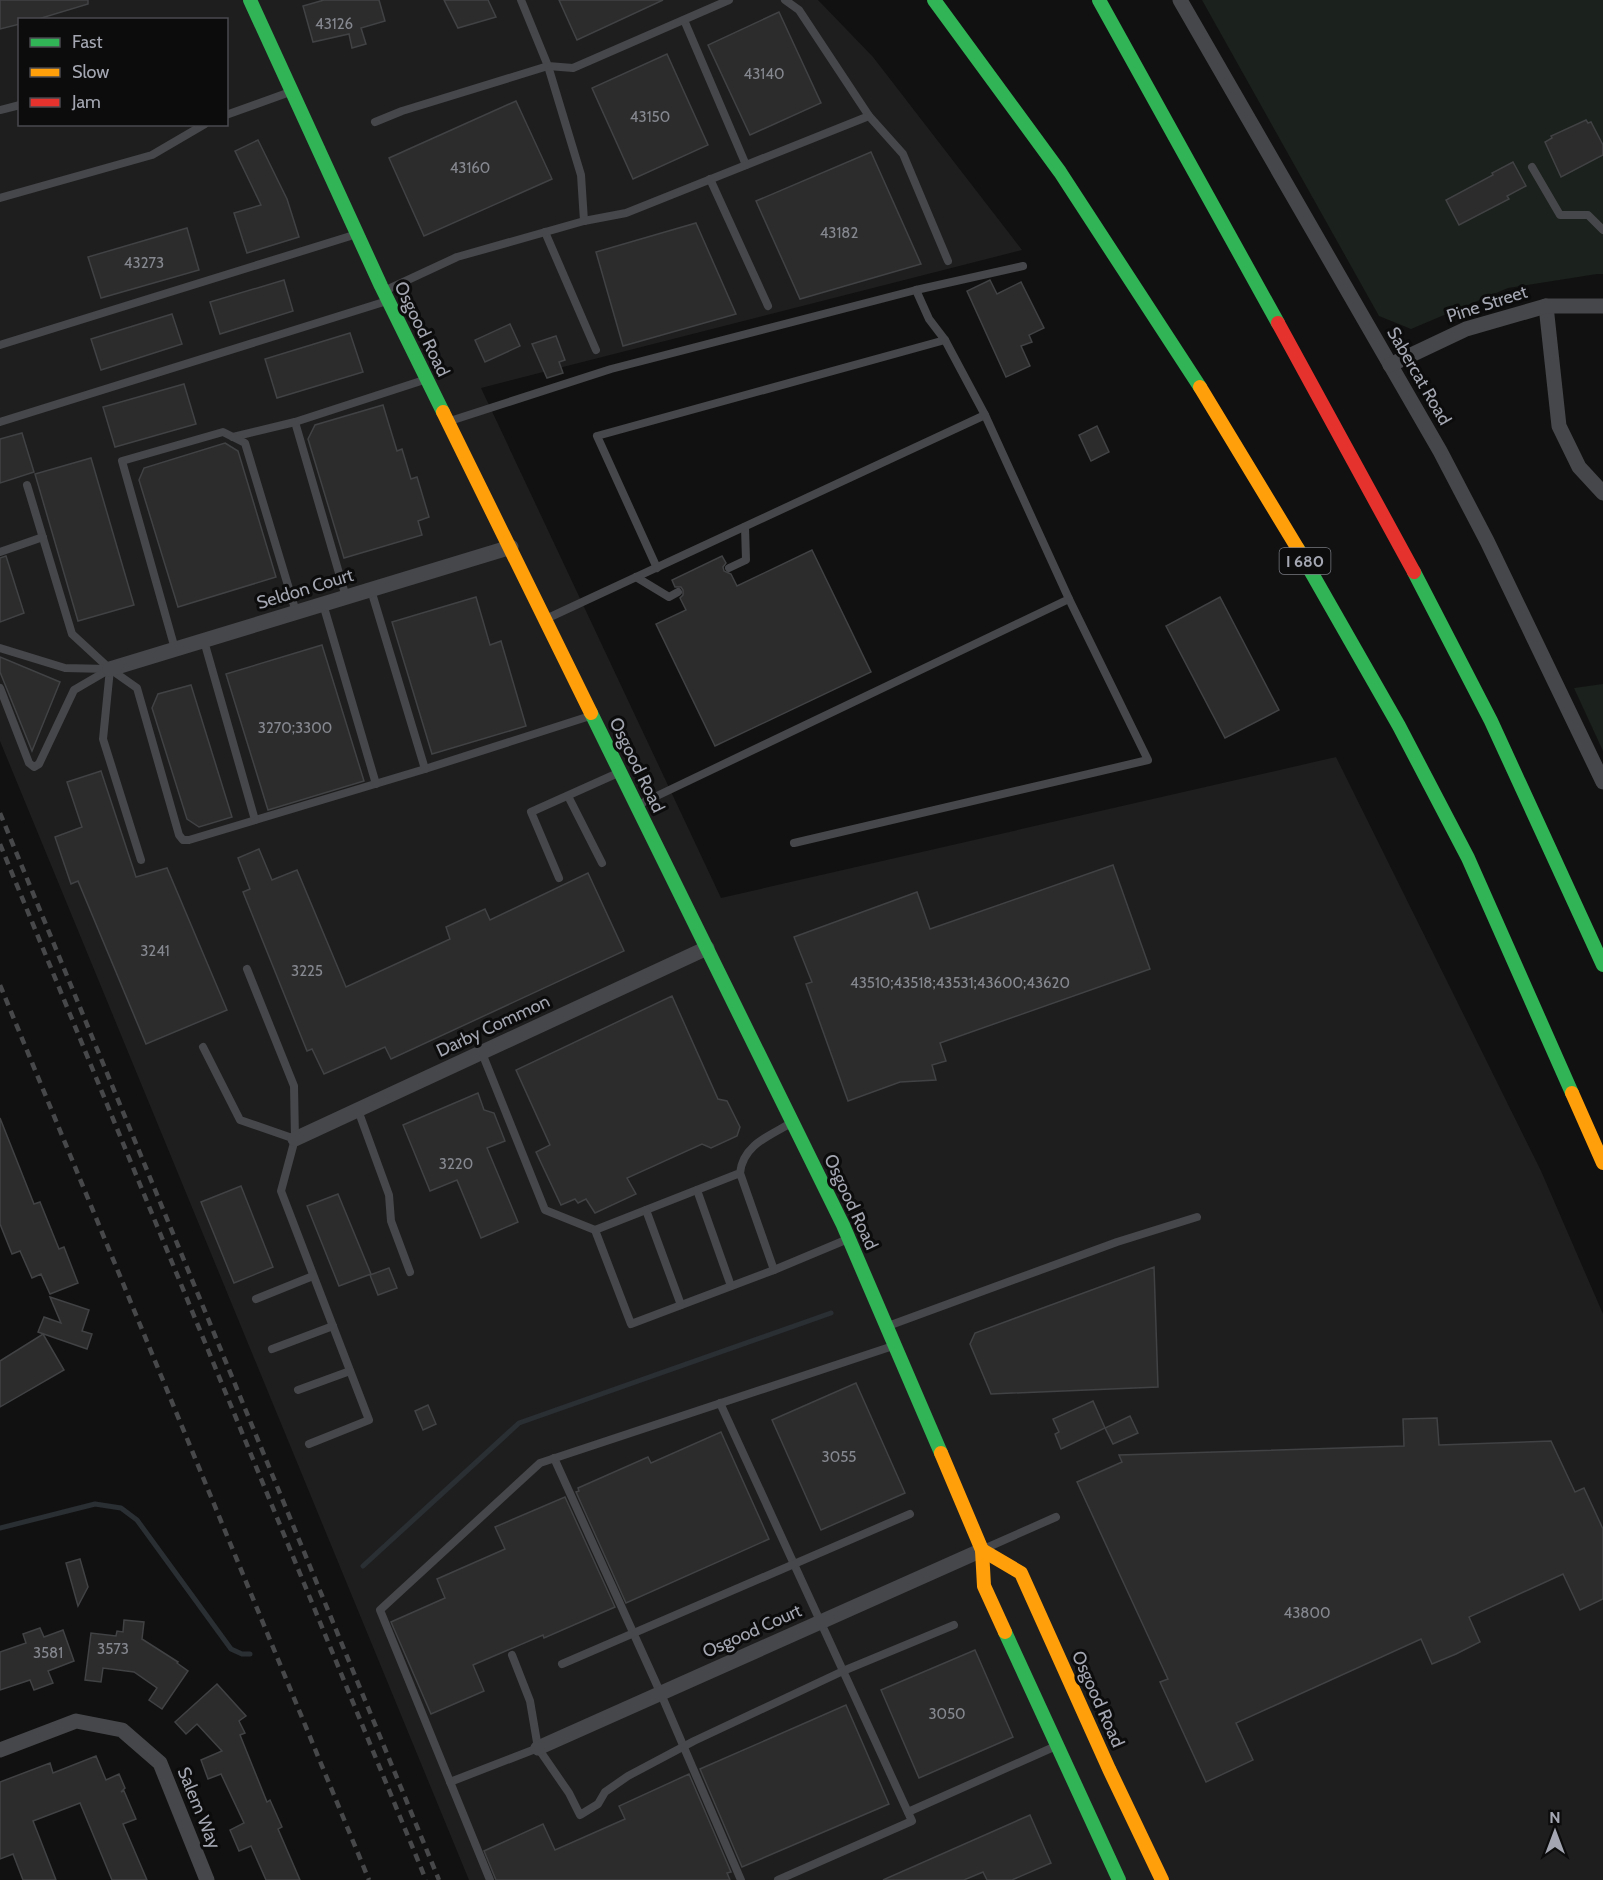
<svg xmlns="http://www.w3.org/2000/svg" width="1603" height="1880" font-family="Cabin,sans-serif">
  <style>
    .built { fill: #1e1e1f; fill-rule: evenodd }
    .green { fill: #1b211c }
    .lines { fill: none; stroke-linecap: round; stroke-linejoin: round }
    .stream { stroke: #2a2f34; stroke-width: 5 }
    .building { fill: #2c2c2c; stroke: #414244; stroke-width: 1.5 }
    .lane { stroke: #46474a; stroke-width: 8 }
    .street { stroke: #46474a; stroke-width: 15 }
    .fast { stroke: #30b455; stroke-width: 14 }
    .slow { stroke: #ff9f0a; stroke-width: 14 }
    .jam { stroke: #e5322d; stroke-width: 14 }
    .rail { stroke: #47484a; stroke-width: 4.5; stroke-dasharray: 8 6; stroke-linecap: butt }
    .labels { text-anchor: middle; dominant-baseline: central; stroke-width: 6; stroke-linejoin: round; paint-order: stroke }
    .number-label { font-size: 15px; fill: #868890 }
    .shield { fill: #0c0c0d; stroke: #767880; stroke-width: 1.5 }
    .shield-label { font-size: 16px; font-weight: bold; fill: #a4a7b1 }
    .street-label { font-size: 18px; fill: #a4a7b1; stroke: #0c0c0d }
  </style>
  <rect width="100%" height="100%" fill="#111"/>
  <path class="built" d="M 0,0 L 818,0 L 873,57 L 1022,250 L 481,388 L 721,898 L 1336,757 L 1541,1171 L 1603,1314 L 1603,1880 L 469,1880 L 0,741 ZM 20,20 L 226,20 L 226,124 L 20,124 Z"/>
  <g class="green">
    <path d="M 1202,0 L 1603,0 L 1603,274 L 1597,274 L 1508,288 L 1411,329 L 1379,316 Z"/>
    <path d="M 1603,684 L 1603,751 L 1574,688 Z"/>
  </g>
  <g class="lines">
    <g class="stream">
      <path d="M 0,1528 L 95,1504 L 121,1508 L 137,1520 L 231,1649 L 242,1654 L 250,1654"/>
      <path d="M 363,1566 L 519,1423 L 831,1313"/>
    </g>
  </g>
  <g class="building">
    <path d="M 0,0 L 88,0 L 88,4 L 35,20 L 20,20 L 20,24 L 0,29 Z"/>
    <path d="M 324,0 L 379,0 L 385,21 L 361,28 L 366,44 L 352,48 L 349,34 L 313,42 L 303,6 Z"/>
    <path d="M 444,0 L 488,0 L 496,17 L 458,28 Z"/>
    <path d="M 559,0 L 663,0 L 577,40 Z"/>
    <path d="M 779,12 L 821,103 L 750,135 L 708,45 Z"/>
    <path d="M 667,54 L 708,145 L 633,179 L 592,88 Z"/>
    <path d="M 516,101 L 552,179 L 424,236 L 389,158 Z"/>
    <path d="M 1586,120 L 1588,123 L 1591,122 L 1603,145 L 1603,155 L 1561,177 L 1545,142 L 1552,138 L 1551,136 Z"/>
    <path d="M 258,140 L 287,199 L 299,237 L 247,253 L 234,213 L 261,205 L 235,151 Z"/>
    <path d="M 871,152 L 921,264 L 800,299 L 756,201 Z"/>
    <path d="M 1513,162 L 1526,186 L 1507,196 L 1509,199 L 1459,225 L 1446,200 L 1493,175 L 1492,173 Z"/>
    <path d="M 696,223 L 736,314 L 623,346 L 596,252 Z"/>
    <path d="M 187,228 L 199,270 L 101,298 L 88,257 Z"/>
    <path d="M 284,280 L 293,311 L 220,334 L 210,302 Z"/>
    <path d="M 990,280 L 997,294 L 1021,282 L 1044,328 L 1029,335 L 1032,342 L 1021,346 L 1030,366 L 1006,377 L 967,291 Z"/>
    <path d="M 172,314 L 182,344 L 101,370 L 91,339 Z"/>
    <path d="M 510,324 L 520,346 L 485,362 L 475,340 Z"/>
    <path d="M 350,333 L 363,372 L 277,398 L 265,359 Z"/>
    <path d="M 556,336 L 565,360 L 559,362 L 563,373 L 547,378 L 532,344 Z"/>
    <path d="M 184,384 L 196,424 L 115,447 L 103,407 Z"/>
    <path d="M 383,405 L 397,451 L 402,449 L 411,479 L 417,477 L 429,517 L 418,521 L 422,535 L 344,558 L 308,439 L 315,425 Z"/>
    <path d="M 1097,426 L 1109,452 L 1091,461 L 1079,435 Z"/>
    <path d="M 22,433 L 34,472 L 0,483 L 0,439 Z"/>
    <path d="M 225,443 L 238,451 L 276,577 L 178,607 L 139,480 L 144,468 Z"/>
    <path d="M 91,458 L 134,605 L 78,621 L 35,474 Z"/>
    <path d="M 812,550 L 871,672 L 715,746 L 656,624 L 686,610 L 680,598 L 683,595 L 683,590 L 681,587 L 675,587 L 672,580 L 722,556 L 726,563 L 723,567 L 724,571 L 731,574 L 737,586 Z"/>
    <path d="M 6,556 L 24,613 L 0,622 L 0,558 Z"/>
    <path d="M 476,597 L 490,645 L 501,641 L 526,726 L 432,754 L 392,622 Z"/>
    <path d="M 1220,597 L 1279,710 L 1225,738 L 1166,626 Z"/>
    <path d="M 322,645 L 364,781 L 268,810 L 226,674 Z"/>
    <path d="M 0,657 L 60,682 L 32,751 L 0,672 Z"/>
    <path d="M 191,685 L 232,817 L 199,827 L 187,819 L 152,708 L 158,694 Z"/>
    <path d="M 101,771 L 136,877 L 167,868 L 227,1010 L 146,1044 L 78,881 L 71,884 L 55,837 L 82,827 L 67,782 Z"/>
    <path d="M 259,849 L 272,880 L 297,870 L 346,987 L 450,939 L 446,927 L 485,909 L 490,920 L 588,873 L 624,951 L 391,1059 L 385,1047 L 324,1074 L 312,1049 L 307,1051 L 243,892 L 250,889 L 238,858 Z"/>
    <path d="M 1113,865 L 1150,969 L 940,1043 L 946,1061 L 932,1065 L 936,1080 L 900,1082 L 848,1101 L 806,984 L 812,982 L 794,937 L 917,892 L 930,929 Z"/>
    <path d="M 672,996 L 718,1099 L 727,1101 L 740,1127 L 737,1136 L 711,1148 L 702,1144 L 627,1178 L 636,1194 L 595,1213 L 586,1199 L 578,1203 L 575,1199 L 561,1205 L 536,1152 L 550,1145 L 516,1070 Z"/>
    <path d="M 478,1093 L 484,1110 L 494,1113 L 505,1141 L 487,1148 L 518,1222 L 481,1238 L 457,1180 L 430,1191 L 403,1125 Z"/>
    <path d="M 0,1118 L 34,1204 L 40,1202 L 59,1249 L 64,1247 L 78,1283 L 50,1294 L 41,1274 L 32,1278 L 20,1251 L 12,1254 L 0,1224 Z"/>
    <path d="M 241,1186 L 273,1267 L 234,1283 L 201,1202 Z"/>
    <path d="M 338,1194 L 371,1274 L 339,1286 L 307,1206 Z"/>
    <path d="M 1154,1267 L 1158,1387 L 991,1394 L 970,1344 L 975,1333 Z"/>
    <path d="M 389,1268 L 397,1288 L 378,1295 L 370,1275 Z"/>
    <path d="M 50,1297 L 89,1310 L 82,1331 L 92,1334 L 87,1349 L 38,1332 L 44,1317 L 61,1323 Z"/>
    <path d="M 43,1334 L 64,1370 L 0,1407 L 0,1361 Z"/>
    <path d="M 856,1383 L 905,1493 L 821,1530 L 772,1420 Z"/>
    <path d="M 1093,1401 L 1105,1428 L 1061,1449 L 1055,1434 L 1059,1432 L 1053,1419 Z"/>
    <path d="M 428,1405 L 436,1424 L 423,1430 L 415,1411 Z"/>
    <path d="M 1130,1416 L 1138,1433 L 1113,1444 L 1105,1428 Z"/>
    <path d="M 1437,1418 L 1439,1445 L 1551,1441 L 1575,1492 L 1584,1488 L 1603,1529 L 1603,1599 L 1580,1610 L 1563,1574 L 1469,1617 L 1480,1642 L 1456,1654 L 1432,1664 L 1421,1639 L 1236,1723 L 1253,1760 L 1206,1782 L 1160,1682 L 1168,1679 L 1077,1482 L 1122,1462 L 1119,1455 L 1404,1446 L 1403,1419 Z"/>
    <path d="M 721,1432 L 769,1539 L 626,1603 L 576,1492 L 579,1491 L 578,1488 L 648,1457 L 651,1463 Z"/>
    <path d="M 565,1497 L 615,1607 L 544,1638 L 543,1635 L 473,1665 L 484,1691 L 431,1714 L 391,1622 L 445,1598 L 437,1579 L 505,1549 L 495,1527 Z"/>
    <path d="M 80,1559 L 88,1587 L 78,1606 L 66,1563 Z"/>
    <path d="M 124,1620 L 144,1622 L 142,1639 L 178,1662 L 177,1663 L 188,1671 L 162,1709 L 149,1700 L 157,1688 L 134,1672 L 103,1668 L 101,1682 L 85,1680 L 91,1633 L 116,1636 L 117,1631 L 123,1632 Z"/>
    <path d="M 40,1628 L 44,1637 L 63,1630 L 74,1661 L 48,1671 L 53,1683 L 34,1690 L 30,1680 L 0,1690 L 0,1652 L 26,1643 L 23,1634 Z"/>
    <path d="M 975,1650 L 1013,1737 L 919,1778 L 881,1690 Z"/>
    <path d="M 217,1684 L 246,1716 L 239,1721 L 245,1733 L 240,1735 L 267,1802 L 270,1800 L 282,1827 L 278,1829 L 300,1880 L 266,1880 L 251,1846 L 239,1851 L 230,1830 L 244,1823 L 221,1774 L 208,1779 L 201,1760 L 222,1751 L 197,1724 L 186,1734 L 175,1722 Z"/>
    <path d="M 846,1705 L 889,1804 L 742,1867 L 700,1769 Z"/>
    <path d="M 96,1756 L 106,1780 L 119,1774 L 125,1788 L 121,1792 L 124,1791 L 136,1819 L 123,1824 L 147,1880 L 112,1880 L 80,1803 L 33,1821 L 56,1880 L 23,1880 L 13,1854 L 0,1859 L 0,1782 L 50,1763 L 53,1773 Z"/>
    <path d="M 689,1774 L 731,1872 L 727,1873 L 730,1880 L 496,1880 L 484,1851 L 543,1824 L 555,1850 L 625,1819 L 619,1806 Z"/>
    <path d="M 1030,1815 L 1051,1863 L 1012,1880 L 987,1880 L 983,1872 L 964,1880 L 883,1880 Z"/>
  </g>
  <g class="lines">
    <g class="lane">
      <path d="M 521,0 L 548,66 L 581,175 L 584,221"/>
      <path d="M 785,0 L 799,10 L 869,116 L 903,154 L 948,261"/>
      <path d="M 684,20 L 746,165"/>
      <path d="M 0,110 L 20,105"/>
      <path d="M 226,115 L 290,92"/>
      <path d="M 375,122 L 402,111 L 548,66 L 573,68 L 729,0"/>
      <path d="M 1532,167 L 1560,215 L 1588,215 L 1603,230"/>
      <path d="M 710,179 L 768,306"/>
      <path d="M 0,198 L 152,155 L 205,124"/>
      <path d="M 545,232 L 596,350"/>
      <path d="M 384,291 L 457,257 L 584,221 L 626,213 L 869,116"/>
      <path d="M 0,345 L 357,234"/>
      <path d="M 450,421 L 611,369 L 916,290 L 1023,266"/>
      <path d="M 0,422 L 387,301"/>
      <path d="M 295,422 L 346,597"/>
      <path d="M 233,437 L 295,422 L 424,380"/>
      <path d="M 27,485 L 72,634 L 110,669 L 137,688 L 179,835 L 183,840 L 189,840 L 425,769 L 590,716"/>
      <path d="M 0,552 L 43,537"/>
      <path d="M 657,568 L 597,436 L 945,340"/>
      <path d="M 729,568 L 746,560 L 745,527"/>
      <path d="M 636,577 L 669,597 L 678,592"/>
      <path d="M 371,590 L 425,769"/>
      <path d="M 323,604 L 376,784"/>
      <path d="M 548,618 L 985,415"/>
      <path d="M 204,641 L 255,820"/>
      <path d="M 0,648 L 65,668 L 108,669"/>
      <path d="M 175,649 L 122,461 L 223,432 L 245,443 L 296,612"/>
      <path d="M 110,669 L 103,739 L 141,860"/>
      <path d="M 0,688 L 29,763 L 34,767 L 39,764 L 74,690 L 110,669"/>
      <path d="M 568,796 L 602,863"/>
      <path d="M 638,805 L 1069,599"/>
      <path d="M 794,843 L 1148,760 L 1069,599 L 985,415 L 945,340 L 929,319 L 916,290"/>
      <path d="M 559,878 L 531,812 L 618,773"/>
      <path d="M 247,969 L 294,1086 L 295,1139 L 281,1191 L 369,1420 L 309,1444"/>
      <path d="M 203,1047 L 240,1120 L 295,1139"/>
      <path d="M 482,1053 L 545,1210 L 595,1230"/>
      <path d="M 358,1110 L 389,1195 L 391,1221 L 410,1272"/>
      <path d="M 740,1173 L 595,1230 L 631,1324 L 774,1270 L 740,1173 C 743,1145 769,1136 791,1123"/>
      <path d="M 697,1190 L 731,1286"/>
      <path d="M 646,1210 L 681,1305"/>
      <path d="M 774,1270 L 848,1239"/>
      <path d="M 256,1299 L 313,1276"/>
      <path d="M 888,1326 L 1117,1242 L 1197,1217"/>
      <path d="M 272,1349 L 333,1326"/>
      <path d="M 298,1390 L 350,1371"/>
      <path d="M 720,1403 L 912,1821 L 778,1880"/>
      <path d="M 554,1458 L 661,1694 L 741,1880"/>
      <path d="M 986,1548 L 1056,1517"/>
      <path d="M 512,1655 L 530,1701 L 538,1748 L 569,1793 L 580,1815 L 598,1804 L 605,1792 L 628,1776 L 694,1741 L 843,1671 L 954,1625"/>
      <path d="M 562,1664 L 910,1514"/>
      <path d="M 450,1782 L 538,1748"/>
      <path d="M 908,1812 L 1056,1746"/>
      <path d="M 490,1880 L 380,1610 L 540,1463 L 893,1346"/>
    </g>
    <g class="street">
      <path d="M 1180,0 L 1440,451 L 1487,541 L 1603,782"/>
      <path d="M 1546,306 L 1559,426 L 1579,467 L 1603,493"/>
      <path d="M 1390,365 L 1466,329 L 1546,306 L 1603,306"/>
      <path d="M 110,669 L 511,547"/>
      <path d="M 295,1139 L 707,948"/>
      <path d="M 538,1748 L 982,1550"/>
      <path d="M 0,1750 L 76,1721 L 122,1730 L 160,1763 L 207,1880"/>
    </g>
    <g class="fast">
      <path d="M 250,0 L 381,286 L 443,412"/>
      <path d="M 934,0 L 1060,172 L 1200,387"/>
      <path d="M 1099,0 L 1278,323"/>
      <path d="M 1298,549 L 1399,726 L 1468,858 L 1572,1093"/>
      <path d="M 1414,572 L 1491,721 L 1603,965"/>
      <path d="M 591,713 L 843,1225 L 941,1453"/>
      <path d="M 1005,1632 L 1119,1880"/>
    </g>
    <g class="slow">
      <path d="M 1200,387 L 1298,549"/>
      <path d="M 443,412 L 591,713"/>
      <path d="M 1572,1093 L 1603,1163"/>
      <path d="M 941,1453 L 982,1550 L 984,1586 L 1005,1632"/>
      <path d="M 982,1550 L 1021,1573 L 1109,1769 L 1162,1880"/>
    </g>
    <path class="jam" d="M 1278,323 L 1414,572"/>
    <g class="rail">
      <path d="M 0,813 L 439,1880"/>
      <path d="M 0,844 L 426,1880"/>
      <path d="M 0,985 L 369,1880"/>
    </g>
  </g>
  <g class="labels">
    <g class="number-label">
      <text x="334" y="24">43126</text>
      <text x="764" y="74">43140</text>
      <text x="650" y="117">43150</text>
      <text x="470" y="168">43160</text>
      <text x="839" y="233">43182</text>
      <text x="144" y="263">43273</text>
      <text x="295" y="728">3270;3300</text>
      <text x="155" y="951">3241</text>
      <text x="307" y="971">3225</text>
      <text x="960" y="983">43510;43518;43531;43600;43620</text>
      <text x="456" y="1164">3220</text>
      <text x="839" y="1457">3055</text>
      <text x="1307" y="1613">43800</text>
      <text x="113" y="1649">3573</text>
      <text x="48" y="1653">3581</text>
      <text x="947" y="1714">3050</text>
    </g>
    <rect class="shield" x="1279.5" y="548" width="51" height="26" rx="4.5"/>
    <g class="shield-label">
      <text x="1305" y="561">I 680</text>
    </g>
    <g class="street-label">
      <text transform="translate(1487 304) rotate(-18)">Pine Street</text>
      <text transform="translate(422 329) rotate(64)">Osgood Road</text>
      <text transform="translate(1419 376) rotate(60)">Sabercat Road</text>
      <text transform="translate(305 589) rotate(-17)">Seldon Court</text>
      <text transform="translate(637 765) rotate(64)">Osgood Road</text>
      <text transform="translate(493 1026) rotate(-25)">Darby Common</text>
      <text transform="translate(851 1202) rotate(65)">Osgood Road</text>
      <text transform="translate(752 1631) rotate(-24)">Osgood Court</text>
      <text transform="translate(1098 1699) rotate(66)">Osgood Road</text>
      <text transform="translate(199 1808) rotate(68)">Salem Way</text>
    </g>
  </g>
  <rect x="18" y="18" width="210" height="108" fill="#0c0c0d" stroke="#494a4f" stroke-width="1.5"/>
  <rect x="30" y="38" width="30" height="9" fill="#30b455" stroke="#494a4f" stroke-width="1.5"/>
  <text x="72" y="48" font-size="18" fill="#a4a7b1">Fast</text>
  <rect x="30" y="68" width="30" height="9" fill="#ff9f0a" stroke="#494a4f" stroke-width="1.5"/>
  <text x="72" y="78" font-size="18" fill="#a4a7b1">Slow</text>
  <rect x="30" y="98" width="30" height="9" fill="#e5322d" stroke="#494a4f" stroke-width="1.5"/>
  <text x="72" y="108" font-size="18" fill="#a4a7b1">Jam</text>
  <g transform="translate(1555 1832)" stroke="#0c0c0d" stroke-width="4.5" paint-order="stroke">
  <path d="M0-4.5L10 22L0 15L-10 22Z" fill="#a4a7b1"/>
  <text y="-9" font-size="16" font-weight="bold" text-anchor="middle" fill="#a4a7b1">N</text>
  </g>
</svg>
